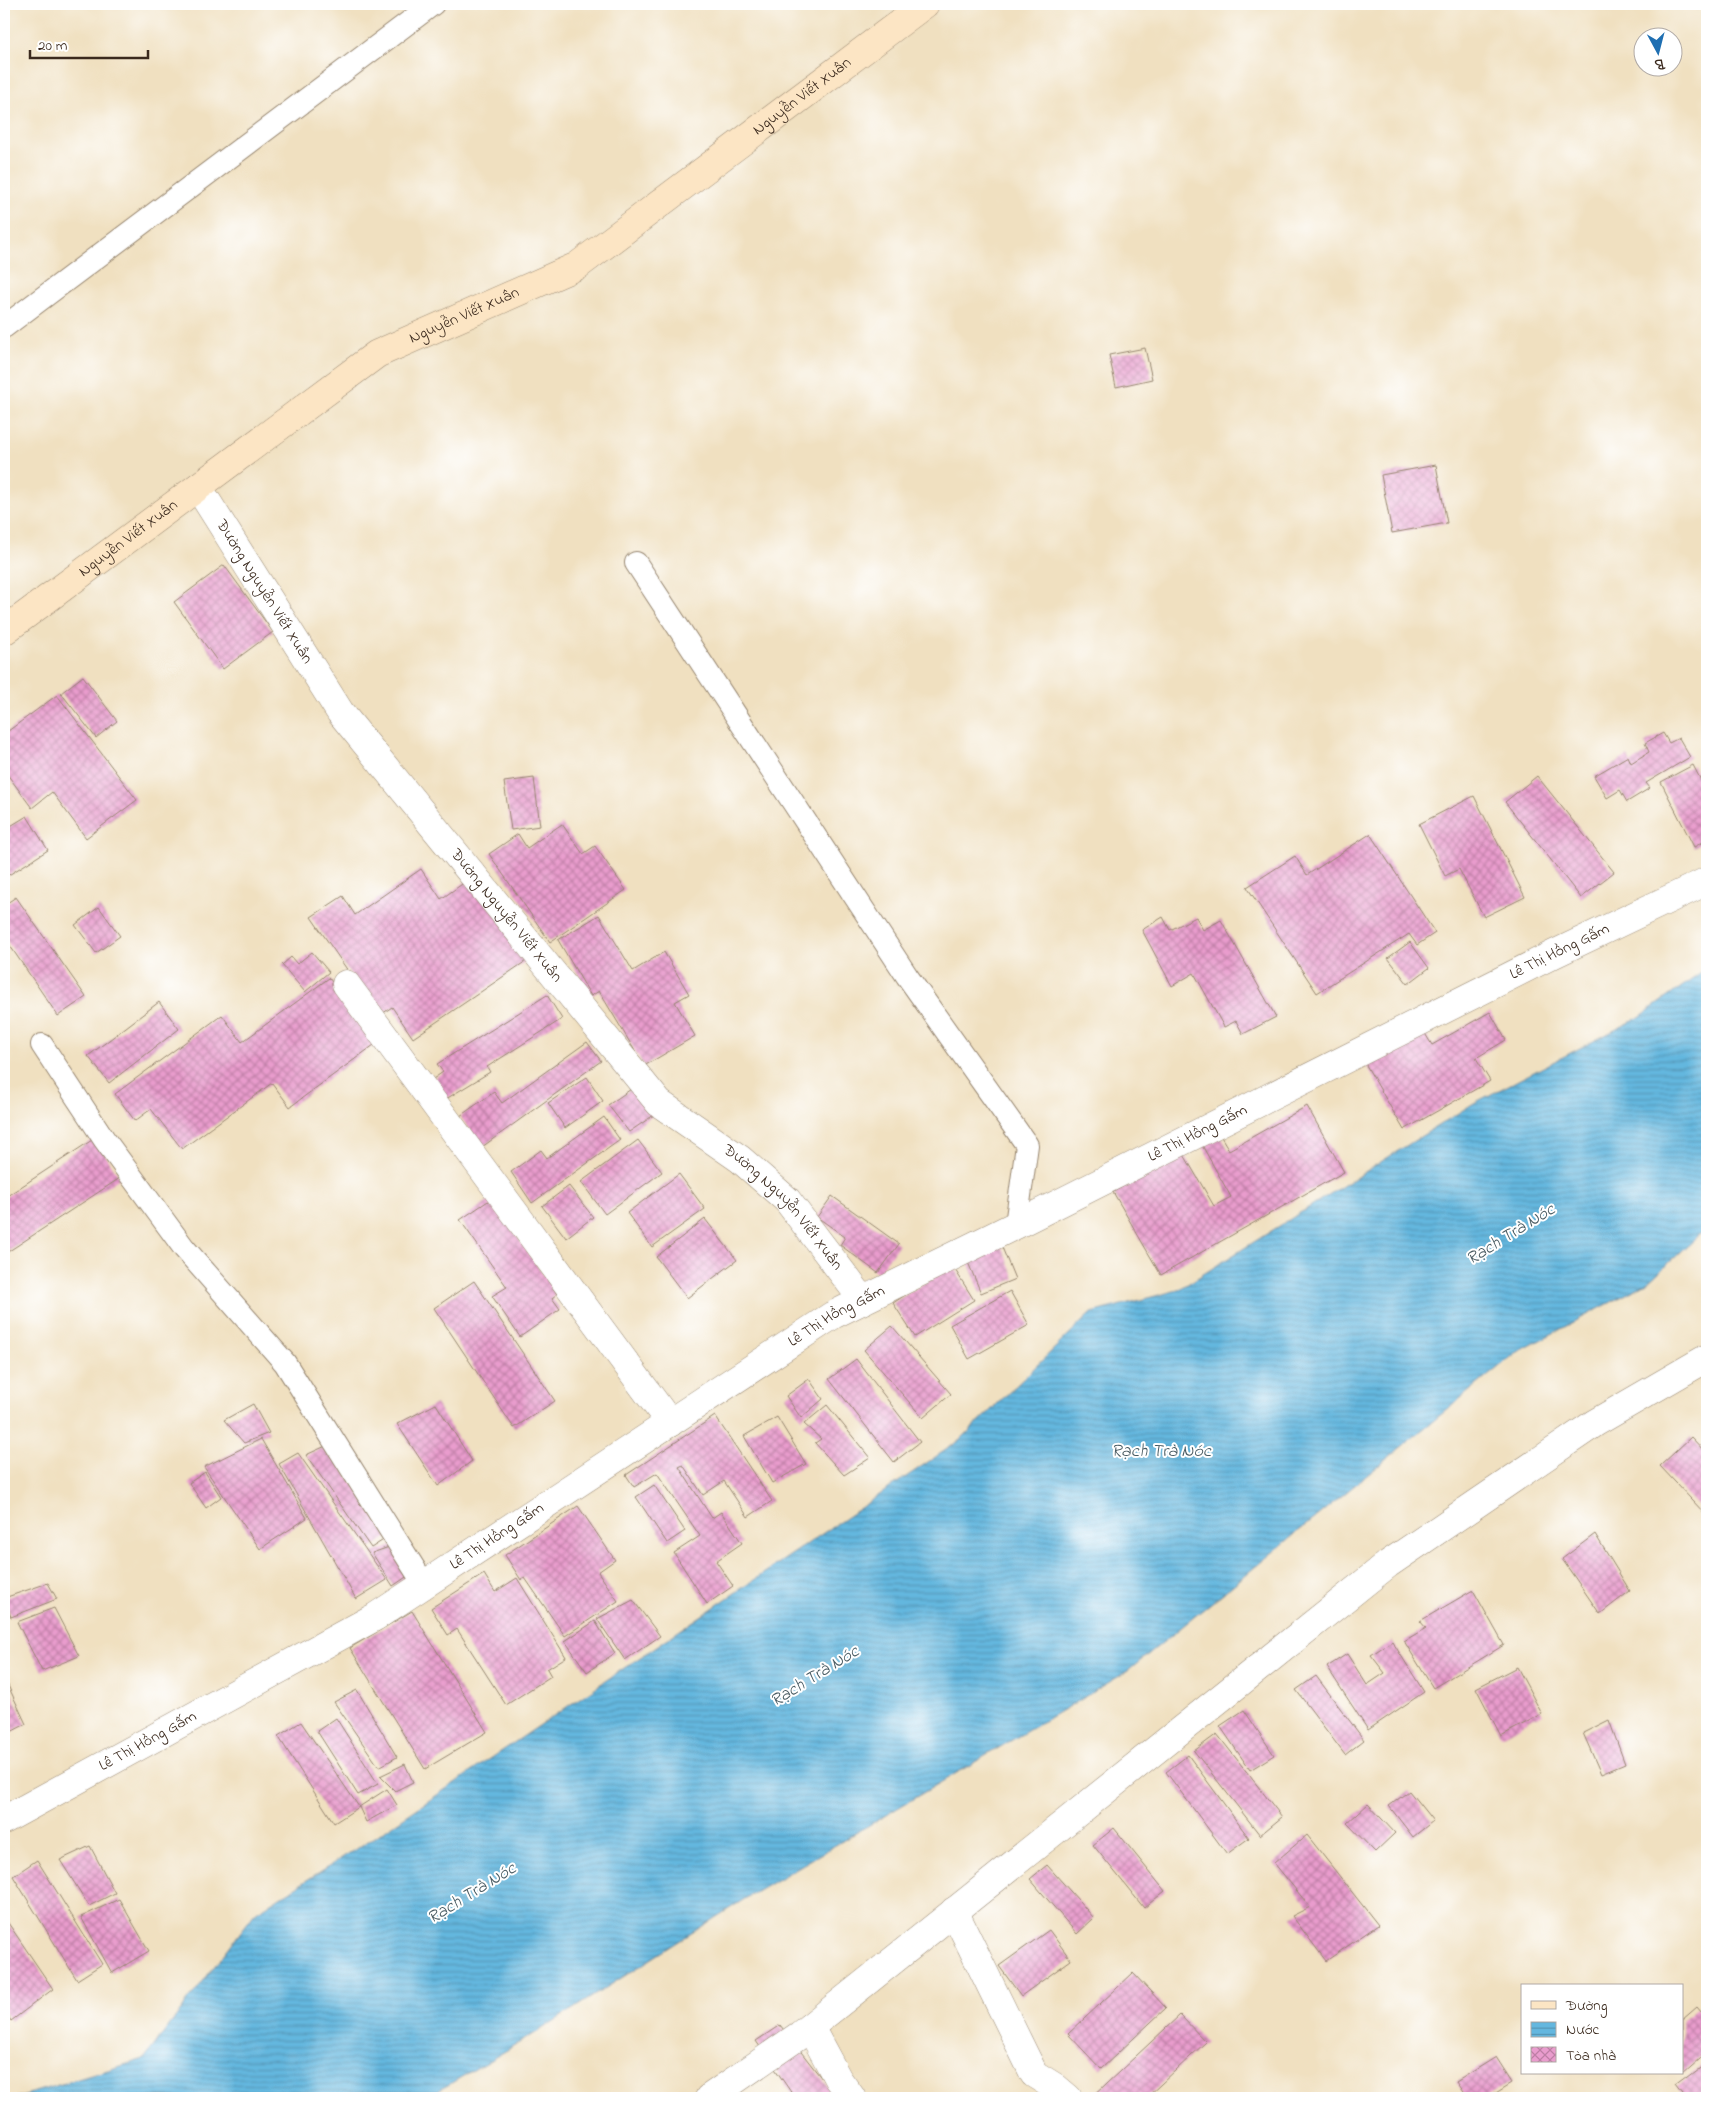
<svg xmlns="http://www.w3.org/2000/svg" width="1711" height="2102" font-family="'Indie Flower',sans-serif">
  <style>
    .water { fill: url(#water-rules); stroke: #50707e }
    .building { fill: url(#building-cross-hatch) }
    .lines { fill: none; stroke-linecap: round; stroke-linejoin: round }
    .lane-casing { stroke: #96856f; stroke-width: 24 }
    .street-casing { stroke: #96856f; stroke-width: 29 }
    .secondary-casing { stroke: #96856f; stroke-width: 29 }
    .lane { stroke: #fff; stroke-width: 22 }
    .street { stroke: #fff; stroke-width: 28 }
    .secondary { stroke: #fce5c4; stroke-width: 28 }
    .labels { text-anchor: middle; dominant-baseline: central; stroke-width: 4; stroke-linejoin: round; paint-order: stroke }
    .street-label { font-size: 16px; fill: #3b2a1e; stroke: #fff }
    .water-label { font-size: 18px; font-style: italic; fill: #495b62; stroke: #fff }
  </style>
  <defs>
    <pattern id="water-rules" width="6" height="5" patternUnits="userSpaceOnUse" patternTransform="scale(1.25)"><rect width="6" height="5" fill="#64b7df"/><path d="M0 2.5h6" fill="none" stroke="#5495b4"/></pattern>
    <pattern id="building-cross-hatch" width="8" height="8" patternUnits="userSpaceOnUse" patternTransform="scale(1.25)"><rect width="8" height="8" fill="#e99ccd"/><path d="M0 0l8 8M0 8l8-8" fill="none" stroke="#be7fa6"/></pattern>
  </defs>
  <rect width="100%" height="100%" fill="#fff"/>
  <filter id="ink" filterUnits="userSpaceOnUse"><feTurbulence type="fractalNoise" baseFrequency=".02" numOctaves="2"/><feDisplacementMap in="SourceGraphic" scale="10" xChannelSelector="R" yChannelSelector="G"/><feConvolveMatrix kernelMatrix="1 2 1 2 8 2 1 2 1" color-interpolation-filters="sRGB"/></filter>
  <filter id="wash" filterUnits="userSpaceOnUse"><feTurbulence type="fractalNoise" baseFrequency=".0096" numOctaves="4" result="noise"/><feDisplacementMap in="SourceGraphic" scale="20" xChannelSelector="R" yChannelSelector="G"/><feGaussianBlur stdDeviation="1.12" result="paint"/><feColorMatrix in="noise" values="0 0 0 0 0 0 0 0 0 0 0 0 0 0 0 0 0 1.4 0 .05"/><feComposite in="paint" operator="in"/></filter>
  <g filter="url(#wash)">
    <rect width="100%" height="100%" fill="#f0e0c0"/>
    <path class="water" d="M 1707,969 L 1707,1228 L 1647,1283 L 1516,1353 L 1128,1671 L 743,1900 L 534,2034 L 426,2098 L 15,2098 L 144,2059 L 255,1913 L 381,1833 L 959,1441 L 1091,1313 L 1178,1290 L 1474,1103 L 1638,1018 Z"/>
    <g id="blocks">
      <g class="building">
        <path d="M 1145,348 L 1152,379 L 1116,387 L 1109,355 Z"/>
        <path d="M 1436,465 L 1447,523 L 1392,533 L 1381,475 Z"/>
        <path d="M 224,565 L 273,632 L 223,669 L 174,602 Z"/>
        <path d="M 83,676 L 117,721 L 96,738 L 61,693 Z"/>
        <path d="M 57,695 L 137,800 L 86,838 L 52,792 L 32,808 L 4,770 L 4,734 Z"/>
        <path d="M 1663,733 L 1669,743 L 1679,738 L 1690,757 L 1646,783 L 1650,788 L 1627,802 L 1620,790 L 1607,798 L 1594,776 L 1628,756 L 1631,763 L 1649,752 L 1645,743 Z"/>
        <path d="M 1693,765 L 1707,792 L 1707,840 L 1694,847 L 1661,782 Z"/>
        <path d="M 1537,776 L 1614,872 L 1581,898 L 1505,802 Z"/>
        <path d="M 534,778 L 540,826 L 511,830 L 504,782 Z"/>
        <path d="M 1474,796 L 1525,897 L 1484,917 L 1459,869 L 1445,876 L 1419,824 Z"/>
        <path d="M 27,816 L 48,850 L 4,878 L 4,830 Z"/>
        <path d="M 562,824 L 583,854 L 595,846 L 626,890 L 550,942 L 489,854 L 518,834 L 527,848 Z"/>
        <path d="M 1370,834 L 1435,933 L 1417,945 L 1409,934 L 1317,993 L 1247,887 L 1295,856 L 1307,875 Z"/>
        <path d="M 421,869 L 441,899 L 472,877 L 529,959 L 413,1038 L 392,1007 L 379,1016 L 311,917 L 343,896 L 355,915 Z"/>
        <path d="M 16,897 L 86,997 L 58,1016 L 4,937 L 4,905 Z"/>
        <path d="M 99,907 L 120,936 L 96,953 L 75,925 Z"/>
        <path d="M 599,915 L 633,971 L 664,952 L 689,994 L 675,1002 L 695,1036 L 644,1066 L 599,991 L 591,996 L 558,940 Z"/>
        <path d="M 1163,917 L 1170,930 L 1196,917 L 1203,930 L 1221,920 L 1276,1017 L 1243,1034 L 1236,1021 L 1224,1027 L 1194,973 L 1172,986 L 1142,930 Z"/>
        <path d="M 1410,942 L 1429,968 L 1408,984 L 1388,958 Z"/>
        <path d="M 312,952 L 329,972 L 305,992 L 282,965 L 291,957 L 297,964 Z"/>
        <path d="M 329,978 L 378,1042 L 290,1107 L 272,1083 L 182,1149 L 151,1109 L 135,1121 L 115,1094 L 222,1015 L 242,1042 Z"/>
        <path d="M 547,995 L 562,1019 L 487,1067 L 490,1072 L 446,1099 L 433,1079 L 443,1072 L 437,1064 Z"/>
        <path d="M 159,1002 L 179,1029 L 109,1083 L 88,1056 Z"/>
        <path d="M 1490,1012 L 1506,1040 L 1476,1058 L 1490,1081 L 1404,1130 L 1363,1060 L 1421,1027 L 1432,1045 Z"/>
        <path d="M 587,1042 L 601,1061 L 482,1147 L 460,1116 L 494,1092 L 502,1103 Z"/>
        <path d="M 587,1077 L 603,1101 L 565,1128 L 548,1103 Z"/>
        <path d="M 634,1087 L 654,1115 L 629,1132 L 608,1105 Z"/>
        <path d="M 1307,1106 L 1344,1172 L 1161,1275 L 1113,1192 L 1183,1153 L 1214,1206 L 1231,1197 L 1199,1140 L 1217,1130 L 1229,1150 Z"/>
        <path d="M 604,1117 L 620,1140 L 532,1203 L 511,1172 L 541,1150 L 547,1158 Z"/>
        <path d="M 95,1138 L 120,1178 L 6,1253 L 4,1249 L 4,1198 Z"/>
        <path d="M 638,1140 L 662,1172 L 605,1214 L 581,1182 Z"/>
        <path d="M 679,1174 L 705,1209 L 652,1247 L 627,1213 Z"/>
        <path d="M 569,1186 L 593,1217 L 566,1238 L 542,1206 Z"/>
        <path d="M 832,1196 L 899,1244 L 878,1273 L 840,1245 L 845,1237 L 817,1217 Z"/>
        <path d="M 491,1199 L 557,1294 L 552,1298 L 560,1309 L 520,1337 L 492,1296 L 507,1287 L 460,1220 Z"/>
        <path d="M 705,1219 L 737,1260 L 687,1298 L 656,1257 Z"/>
        <path d="M 1001,1245 L 1015,1279 L 981,1293 L 967,1260 Z"/>
        <path d="M 952,1265 L 974,1300 L 915,1337 L 893,1303 Z"/>
        <path d="M 474,1281 L 555,1401 L 514,1428 L 434,1308 Z"/>
        <path d="M 1010,1291 L 1029,1325 L 969,1359 L 950,1325 Z"/>
        <path d="M 892,1326 L 951,1394 L 923,1418 L 864,1350 Z"/>
        <path d="M 856,1359 L 920,1442 L 894,1462 L 829,1379 Z"/>
        <path d="M 809,1379 L 823,1399 L 801,1418 L 786,1396 Z"/>
        <path d="M 253,1404 L 269,1433 L 244,1443 L 224,1420 Z"/>
        <path d="M 436,1404 L 472,1461 L 438,1486 L 397,1424 Z"/>
        <path d="M 827,1405 L 870,1458 L 844,1475 L 815,1443 L 821,1439 L 804,1424 Z"/>
        <path d="M 715,1416 L 772,1501 L 748,1517 L 724,1481 L 703,1495 L 683,1465 L 679,1467 L 712,1518 L 721,1512 L 742,1543 L 716,1561 L 733,1586 L 707,1604 L 674,1553 L 700,1536 L 657,1473 L 634,1487 L 626,1475 Z"/>
        <path d="M 777,1417 L 806,1464 L 772,1483 L 744,1436 Z"/>
        <path d="M 1691,1437 L 1707,1454 L 1707,1516 L 1660,1466 Z"/>
        <path d="M 261,1439 L 307,1518 L 260,1549 L 204,1467 Z"/>
        <path d="M 328,1445 L 388,1537 L 371,1548 L 306,1455 Z"/>
        <path d="M 298,1453 L 387,1580 L 356,1599 L 279,1464 Z"/>
        <path d="M 205,1472 L 221,1497 L 206,1508 L 189,1483 Z"/>
        <path d="M 654,1485 L 685,1531 L 667,1543 L 636,1497 Z"/>
        <path d="M 578,1506 L 615,1560 L 598,1572 L 618,1601 L 565,1636 L 525,1578 L 521,1580 L 505,1555 Z"/>
        <path d="M 1595,1534 L 1630,1591 L 1600,1614 L 1562,1559 Z"/>
        <path d="M 392,1546 L 412,1573 L 393,1586 L 372,1553 Z"/>
        <path d="M 484,1574 L 495,1592 L 517,1578 L 566,1657 L 547,1669 L 551,1676 L 506,1705 L 457,1629 L 448,1635 L 431,1608 Z"/>
        <path d="M 48,1583 L 57,1599 L 11,1617 L 4,1598 Z"/>
        <path d="M 1473,1590 L 1504,1645 L 1433,1688 L 1404,1641 L 1426,1628 L 1420,1621 Z"/>
        <path d="M 633,1600 L 660,1636 L 625,1660 L 597,1619 Z"/>
        <path d="M 54,1608 L 79,1656 L 42,1671 L 17,1622 Z"/>
        <path d="M 412,1611 L 487,1732 L 425,1769 L 350,1648 Z"/>
        <path d="M 595,1621 L 615,1653 L 587,1672 L 565,1641 Z"/>
        <path d="M 1392,1641 L 1424,1692 L 1368,1730 L 1327,1667 L 1347,1654 L 1367,1685 L 1385,1673 L 1371,1655 Z"/>
        <path d="M 1517,1667 L 1542,1714 L 1501,1736 L 1476,1688 Z"/>
        <path d="M 1316,1676 L 1364,1740 L 1345,1755 L 1296,1690 Z"/>
        <path d="M 4,1677 L 26,1724 L 7,1734 L 4,1726 Z"/>
        <path d="M 357,1690 L 397,1757 L 379,1767 L 334,1702 Z"/>
        <path d="M 1244,1710 L 1274,1755 L 1250,1770 L 1220,1726 Z"/>
        <path d="M 336,1718 L 378,1784 L 358,1795 L 317,1731 Z"/>
        <path d="M 1609,1720 L 1625,1764 L 1601,1774 L 1583,1733 Z"/>
        <path d="M 301,1722 L 359,1807 L 334,1823 L 278,1736 Z"/>
        <path d="M 1217,1734 L 1282,1817 L 1260,1835 L 1194,1751 Z"/>
        <path d="M 1188,1755 L 1249,1838 L 1227,1854 L 1166,1772 Z"/>
        <path d="M 405,1764 L 413,1782 L 395,1791 L 380,1776 Z"/>
        <path d="M 387,1789 L 397,1805 L 366,1822 L 359,1807 Z"/>
        <path d="M 1409,1791 L 1433,1821 L 1413,1837 L 1389,1806 Z"/>
        <path d="M 1368,1804 L 1395,1833 L 1375,1852 L 1347,1823 Z"/>
        <path d="M 1114,1828 L 1165,1891 L 1144,1908 L 1093,1845 Z"/>
        <path d="M 1307,1835 L 1378,1925 L 1326,1961 L 1292,1916 L 1310,1907 L 1274,1863 Z"/>
        <path d="M 90,1846 L 115,1893 L 89,1906 L 60,1860 Z"/>
        <path d="M 37,1860 L 102,1964 L 77,1980 L 13,1876 Z"/>
        <path d="M 1047,1865 L 1094,1918 L 1077,1934 L 1030,1879 Z"/>
        <path d="M 119,1899 L 149,1951 L 112,1973 L 81,1917 Z"/>
        <path d="M 4,1917 L 53,1989 L 11,2021 L 4,2010 Z"/>
        <path d="M 1049,1930 L 1071,1960 L 1021,1996 L 999,1966 Z"/>
        <path d="M 1133,1973 L 1166,2008 L 1101,2069 L 1068,2034 Z"/>
        <path d="M 1697,2007 L 1707,2019 L 1707,2051 L 1683,2072 L 1682,2020 Z"/>
        <path d="M 1180,2015 L 1206,2042 L 1146,2098 L 1091,2098 Z"/>
        <path d="M 780,2025 L 837,2098 L 795,2098 L 756,2041 Z"/>
        <path d="M 1496,2057 L 1512,2082 L 1486,2098 L 1467,2098 L 1456,2082 Z"/>
        <path d="M 1707,2062 L 1707,2098 L 1686,2098 L 1676,2085 Z"/>
      </g>
    </g>
  </g>
  <g filter="url(#ink)">
    <use href="#blocks" fill-opacity="0" stroke="#96856f" stroke-width="1"/>
    <g class="lines">
      <defs>
        <g id="lane">
          <path d="M 4,327 L 433,4"/>
          <path d="M 636,563 L 907,976 L 1027,1145 L 1016,1225"/>
          <path d="M 42,1045 L 104,1139 L 184,1248 L 285,1363 L 424,1584"/>
        </g>
        <g id="street">
          <path id="s1" d="M 198,487 L 340,712 L 659,1103 L 740,1159 L 787,1200 L 863,1300"/>
          <path d="M 346,984 L 670,1423"/>
          <path id="s2" d="M 4,1820 L 375,1617 L 833,1315 L 1016,1225 L 1554,954 L 1707,881"/>
          <path d="M 954,1911 L 1034,2074 L 1055,2087 L 1068,2098"/>
          <path d="M 810,2027 L 838,2079 L 852,2098"/>
          <path d="M 709,2098 L 800,2035 L 1388,1564 L 1595,1423 L 1707,1358"/>
        </g>
        <g id="secondary">
          <path id="s3" d="M 4,631 L 377,354 L 577,266 L 925,4"/>
        </g>
      </defs>
      <use href="#lane" class="lane-casing"/>
      <use href="#street" class="street-casing"/>
      <use href="#secondary" class="secondary-casing"/>
      <use href="#lane" class="lane"/>
      <use href="#street" class="street"/>
      <use href="#secondary" class="secondary"/>
    </g>
  </g>
  <g class="labels">
    <g class="street-label">
      <text stroke="none"><textPath href="#s3" startOffset="965">Nguyễn Viết Xuân</textPath></text>
      <text stroke="none"><textPath href="#s3" startOffset="560">Nguyễn Viết Xuân</textPath></text>
      <text stroke="none"><textPath href="#s3" startOffset="155">Nguyễn Viết Xuân</textPath></text>
      <text stroke="none"><textPath href="#s1" startOffset="124">Đường Nguyễn Viết Xuân</textPath></text>
      <text stroke="none"><textPath href="#s1" startOffset="529">Đường Nguyễn Viết Xuân</textPath></text>
      <text stroke="none"><textPath href="#s2" startOffset="1784">Lê Thị Hồng Gấm</textPath></text>
      <text stroke="none"><textPath href="#s2" startOffset="1379">Lê Thị Hồng Gấm</textPath></text>
      <text stroke="none"><textPath href="#s1" startOffset="934">Đường Nguyễn Viết Xuân</textPath></text>
      <text stroke="none"><textPath href="#s2" startOffset="974">Lê Thị Hồng Gấm</textPath></text>
      <text stroke="none"><textPath href="#s2" startOffset="569">Lê Thị Hồng Gấm</textPath></text>
      <text stroke="none"><textPath href="#s2" startOffset="164">Lê Thị Hồng Gấm</textPath></text>
    </g>
    <g class="water-label">
      <text transform="translate(1511 1235) rotate(-32)">Rạch Trà Nóc</text>
      <text x="1161" y="1452">Rạch Trà Nóc</text>
      <text transform="translate(815 1677) rotate(-32)">Rạch Trà Nóc</text>
      <text transform="translate(472 1894) rotate(-32)">Rạch Trà Nóc</text>
    </g>
  </g>
  <rect width="1711" height="2102" fill="none" stroke="#fff" stroke-width="20"/>
  <rect x="1521" y="1984" width="162" height="90" fill="#ffffff" stroke="#b1aaa5"/>
  <rect x="1531" y="2001" width="25" height="8" fill="#fce5c4" stroke="#b1aaa5"/>
  <text x="1566" y="2010" font-size="15" fill="#3b2a1e">Đường</text>
  <rect x="1531" y="2022" width="25" height="15" fill="url(#water-rules)" stroke="#b1aaa5"/>
  <text x="1566" y="2034" font-size="15" fill="#3b2a1e">Nước</text>
  <rect x="1531" y="2047" width="25" height="15" fill="url(#building-cross-hatch)" stroke="#b1aaa5"/>
  <text x="1566" y="2060" font-size="15" fill="#3b2a1e">Tòa nhà</text>
  <g transform="translate(1658 52) rotate(173)"><circle r="24" fill="#ffffff" stroke="#b1aaa5"/>
  <path d="M0-4L9 19L0 12L-9 19Z" fill="#1f6fb2"/>
  <text y="-8" font-size="14" font-weight="bold" text-anchor="middle" fill="#3b2a1e">B</text>
  </g>
  <path d="M30 50v8h118v-8" fill="none" stroke="#3b2a1e" stroke-width="2.5"/>
  <text x="38" y="50" font-size="15" fill="#3b2a1e" stroke="#ffffff" stroke-width="4" paint-order="stroke">20 m</text>
</svg>
